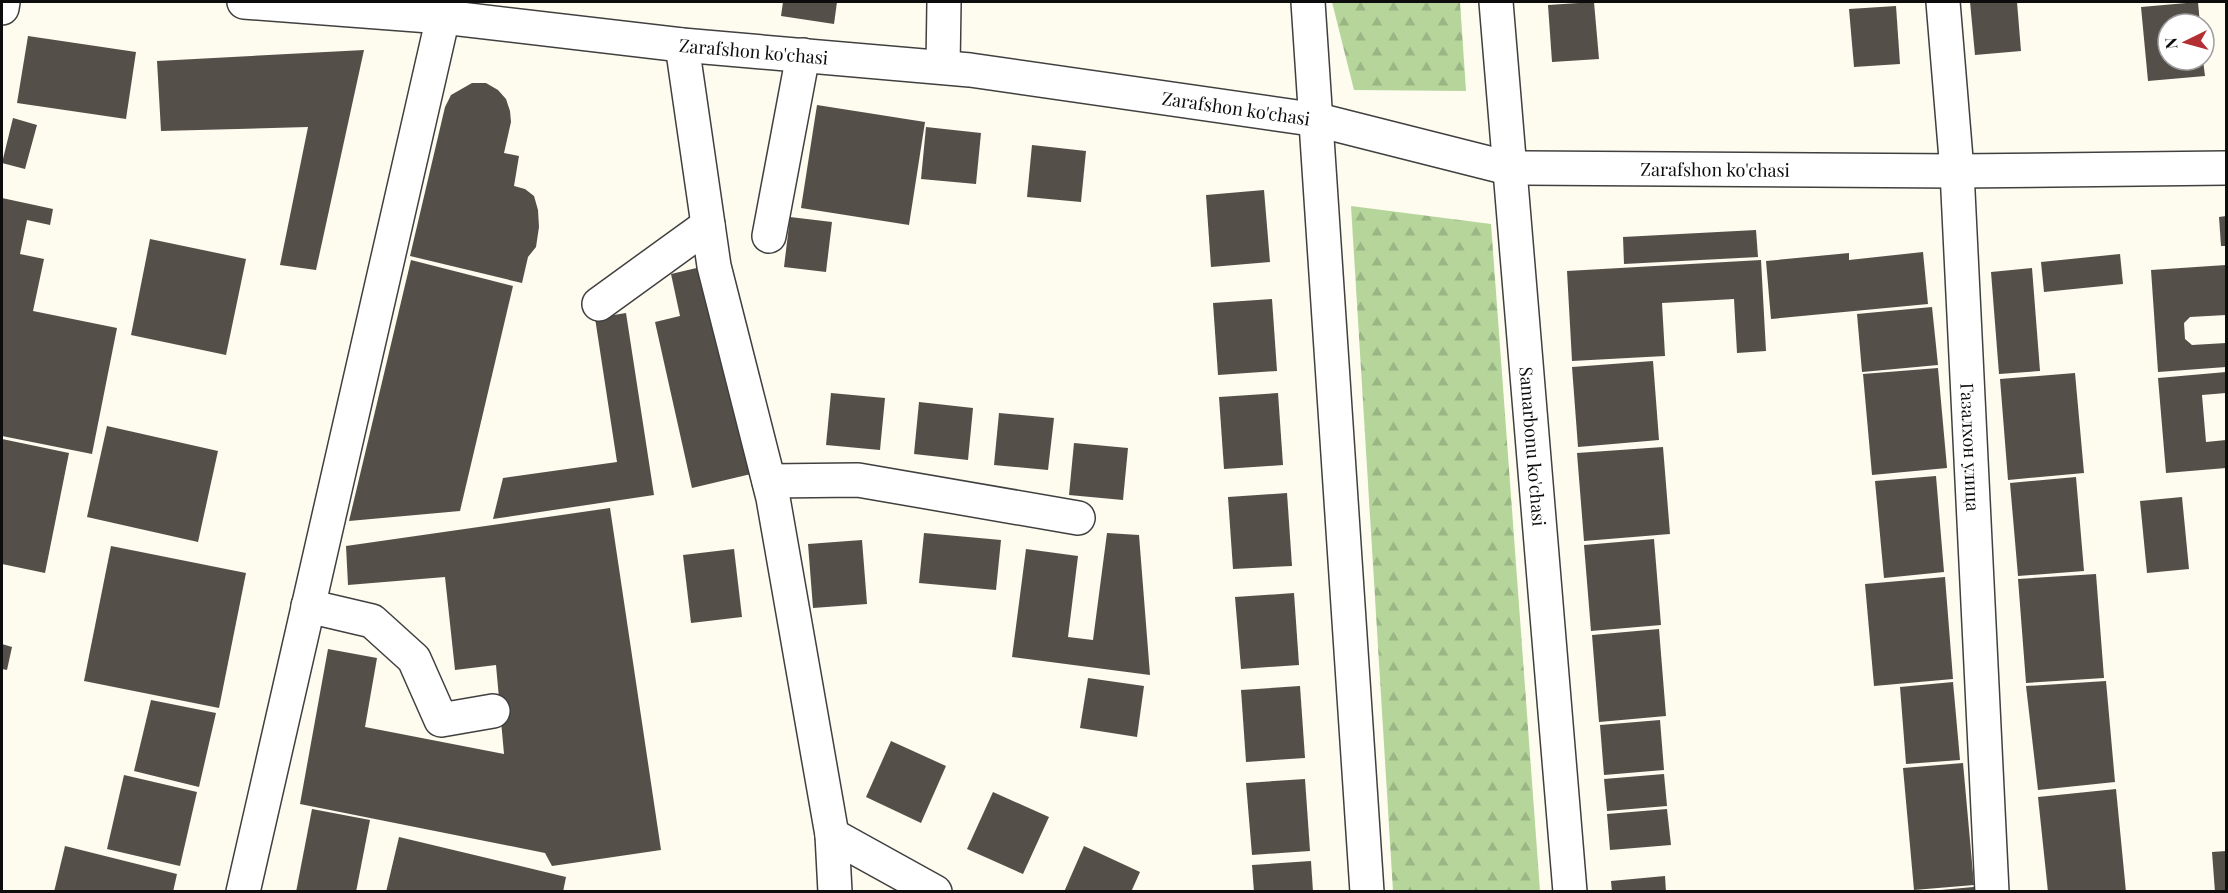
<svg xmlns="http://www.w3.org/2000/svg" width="2228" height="893" font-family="'Playfair Display',serif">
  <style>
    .forest { fill: url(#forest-firs) }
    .building { fill: #554f4a }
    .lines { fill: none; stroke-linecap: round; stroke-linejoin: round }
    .minor-casing { stroke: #404040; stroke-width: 36 }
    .minor { stroke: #fff; stroke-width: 33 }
    .labels { text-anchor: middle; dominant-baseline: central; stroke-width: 6; stroke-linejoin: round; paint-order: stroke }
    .street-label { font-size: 18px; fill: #0d0d0d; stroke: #fff }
  </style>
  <defs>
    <pattern id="forest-firs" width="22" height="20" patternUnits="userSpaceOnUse" patternTransform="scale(1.5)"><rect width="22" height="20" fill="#b5d59b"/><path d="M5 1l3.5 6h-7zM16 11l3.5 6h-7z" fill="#9ab684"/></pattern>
  </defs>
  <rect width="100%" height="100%" fill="#fefbef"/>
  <g class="forest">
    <path d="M 1332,2 L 1460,2 L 1466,91 L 1354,90 Z"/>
    <path d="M 1351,206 L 1491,224 L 1540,891 L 1393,891 Z"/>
  </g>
  <g class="building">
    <path d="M 783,2 L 837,2 L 834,24 L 781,16 Z"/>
    <path d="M 1594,2 L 1599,59 L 1552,62 L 1548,5 Z"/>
    <path d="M 1970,2 L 2017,2 L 2021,51 L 1975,55 Z"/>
    <path d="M 2198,2 L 2200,24 L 2168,24 L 2168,60 L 2203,60 L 2205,76 L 2148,81 L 2141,7 Z"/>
    <path d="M 1896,6 L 1900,64 L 1854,67 L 1849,9 Z"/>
    <path d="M 28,36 L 136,52 L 126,119 L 17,103 Z"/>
    <path d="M 364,50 L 316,270 L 280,265 L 308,127 L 161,131 L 157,61 Z"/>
    <path d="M 472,83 L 486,83 L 498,90 L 506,99 L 510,111 L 511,122 L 504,153 L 519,156 L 514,186 L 525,189 L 534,196 L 538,210 L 539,227 L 536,247 L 528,257 L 522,283 L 410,256 L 445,107 L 451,95 Z"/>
    <path d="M 817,105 L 925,122 L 909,225 L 801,208 Z"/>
    <path d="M 13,118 L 37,125 L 25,169 L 2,163 Z"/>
    <path d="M 926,127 L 981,133 L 976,184 L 921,179 Z"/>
    <path d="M 1032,145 L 1086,151 L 1081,202 L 1027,197 Z"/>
    <path d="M 1264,190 L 1270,262 L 1211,267 L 1206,195 Z"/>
    <path d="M 2,198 L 53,209 L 50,225 L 27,220 L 20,254 L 44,259 L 33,311 L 117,328 L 92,454 L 2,436 Z"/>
    <path d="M 2226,216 L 2226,246 L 2221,246 L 2219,217 Z"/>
    <path d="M 790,217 L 832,222 L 826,272 L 784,267 Z"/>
    <path d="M 1756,230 L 1758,257 L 1624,264 L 1623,237 Z"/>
    <path d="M 150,239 L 246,259 L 226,355 L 131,335 Z"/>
    <path d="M 1923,252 L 1928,304 L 1771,319 L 1766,261 L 1849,253 L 1849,260 Z"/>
    <path d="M 2120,254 L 2123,284 L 2044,292 L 2041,262 Z"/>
    <path d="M 411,260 L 513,286 L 460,511 L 349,521 Z"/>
    <path d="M 1761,260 L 1766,351 L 1737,353 L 1734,299 L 1662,303 L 1665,356 L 1572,361 L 1567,271 Z"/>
    <path d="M 2226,265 L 2226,315 L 2190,317 L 2184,323 L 2185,339 L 2192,345 L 2226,343 L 2226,367 L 2158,372 L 2151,270 Z"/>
    <path d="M 705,266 L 751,474 L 692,488 L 655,322 L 680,316 L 671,274 Z"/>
    <path d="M 2032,268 L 2040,371 L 1999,374 L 1991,272 Z"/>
    <path d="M 1272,299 L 1277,371 L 1218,375 L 1213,303 Z"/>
    <path d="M 1932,307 L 1938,365 L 1862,372 L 1857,314 Z"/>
    <path d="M 626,313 L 654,495 L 493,519 L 503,478 L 617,462 L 595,318 Z"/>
    <path d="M 1653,361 L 1659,440 L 1578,447 L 1572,367 Z"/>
    <path d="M 1938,368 L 1947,468 L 1872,475 L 1863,374 Z"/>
    <path d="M 2226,372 L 2226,393 L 2202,395 L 2206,442 L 2226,440 L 2226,468 L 2166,473 L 2158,378 Z"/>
    <path d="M 2075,373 L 2084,473 L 2008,480 L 2000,379 Z"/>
    <path d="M 831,393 L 885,398 L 880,450 L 826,445 Z"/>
    <path d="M 1278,393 L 1283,465 L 1224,469 L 1219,397 Z"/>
    <path d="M 919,402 L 973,408 L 968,460 L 914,454 Z"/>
    <path d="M 999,413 L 1054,418 L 1048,470 L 994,465 Z"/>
    <path d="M 107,426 L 218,451 L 198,542 L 87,517 Z"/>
    <path d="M 2,439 L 69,453 L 45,573 L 2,564 Z"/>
    <path d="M 1074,443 L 1128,448 L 1123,500 L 1069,495 Z"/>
    <path d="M 1663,447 L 1670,534 L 1584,541 L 1577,453 Z"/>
    <path d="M 1936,476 L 1944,572 L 1884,578 L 1875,481 Z"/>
    <path d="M 2076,477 L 2084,571 L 2018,576 L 2010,483 Z"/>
    <path d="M 1287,493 L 1292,566 L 1233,569 L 1228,497 Z"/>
    <path d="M 2182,497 L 2189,569 L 2147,573 L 2140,501 Z"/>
    <path d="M 610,508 L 661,850 L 552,866 L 545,853 L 300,804 L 328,649 L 377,658 L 365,727 L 504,754 L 496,665 L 455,670 L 445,577 L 348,585 L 346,546 Z"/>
    <path d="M 924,533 L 1001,540 L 996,590 L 919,583 Z"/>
    <path d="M 1107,533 L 1139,535 L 1150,675 L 1012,657 L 1026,549 L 1078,556 L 1068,637 L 1093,640 Z"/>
    <path d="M 1654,539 L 1661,625 L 1591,631 L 1584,545 Z"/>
    <path d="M 862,540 L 867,604 L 813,608 L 808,544 Z"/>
    <path d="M 111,546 L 246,573 L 219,708 L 84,681 Z"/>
    <path d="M 734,549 L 742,617 L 691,623 L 683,555 Z"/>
    <path d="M 2096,574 L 2104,678 L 2026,683 L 2018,579 Z"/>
    <path d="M 1945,577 L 1953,679 L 1874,686 L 1865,584 Z"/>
    <path d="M 1294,593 L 1299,665 L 1241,669 L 1235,597 Z"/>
    <path d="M 1659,629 L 1666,716 L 1599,722 L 1592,635 Z"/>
    <path d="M 2,644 L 12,647 L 7,670 L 2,669 Z"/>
    <path d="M 1088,678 L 1144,686 L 1137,737 L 1080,728 Z"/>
    <path d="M 2106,681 L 2115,782 L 2038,790 L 2026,686 Z"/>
    <path d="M 1953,682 L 1960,760 L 1906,764 L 1900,687 Z"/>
    <path d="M 1300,686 L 1305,758 L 1246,762 L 1241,690 Z"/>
    <path d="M 151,700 L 216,713 L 199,787 L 134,771 Z"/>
    <path d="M 1660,720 L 1664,770 L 1604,775 L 1600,725 Z"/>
    <path d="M 891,741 L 946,766 L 921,823 L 866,797 Z"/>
    <path d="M 1963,763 L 1974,885 L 1914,890 L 1903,768 Z"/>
    <path d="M 1664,774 L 1667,806 L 1607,811 L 1604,779 Z"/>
    <path d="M 124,775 L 197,792 L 180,866 L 107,849 Z"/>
    <path d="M 1305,779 L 1310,851 L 1252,855 L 1246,783 Z"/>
    <path d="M 2116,789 L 2126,892 L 2048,892 L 2038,797 Z"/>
    <path d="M 993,792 L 1049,817 L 1023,874 L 967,849 Z"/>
    <path d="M 312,809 L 370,820 L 356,892 L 296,892 Z"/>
    <path d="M 1667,809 L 1671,845 L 1610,850 L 1607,814 Z"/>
    <path d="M 399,837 L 566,877 L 563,892 L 386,892 Z"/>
    <path d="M 65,846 L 177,874 L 173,892 L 54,892 Z"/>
    <path d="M 1084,846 L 1140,872 L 1131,892 L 1064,892 Z"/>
    <path d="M 2226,851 L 2226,892 L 2215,892 L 2212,852 Z"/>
    <path d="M 1311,861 L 1313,892 L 1254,892 L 1252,865 Z"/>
    <path d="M 1665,876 L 1666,892 L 1612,892 L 1611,881 Z"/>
    <path d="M 1984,886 L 1985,892 L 1941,892 L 1941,890 Z"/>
  </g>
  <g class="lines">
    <defs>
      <g id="minor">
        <path id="s1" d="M 244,2 L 443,17 L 682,45 L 970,70 L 1318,120 L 1508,168 L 1957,171 L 2226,168"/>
        <path d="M 1308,2 L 1367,892"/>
        <path id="s2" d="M 1496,2 L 1570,892"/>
        <path id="s3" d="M 1943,2 L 1957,171 L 1992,892"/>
        <path d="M 2,8 L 3,2"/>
        <path d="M 682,45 L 714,266 L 773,498 L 832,835 L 835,892"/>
        <path d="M 943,67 L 944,2"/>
        <path d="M 769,236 L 803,55"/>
        <path d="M 599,304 L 708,225"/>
        <path d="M 769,481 L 858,480 L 1078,518"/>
        <path d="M 308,606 L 372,621 L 414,659 L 441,720 L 493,711"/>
        <path d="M 832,835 L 935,892"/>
        <path d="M 243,892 L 443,17"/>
      </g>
    </defs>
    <use href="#minor" class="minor-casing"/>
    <use href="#minor" class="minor"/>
  </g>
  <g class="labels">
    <g class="street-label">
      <text stroke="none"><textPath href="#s1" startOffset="512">Zarafshon ko'chasi</textPath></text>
      <text stroke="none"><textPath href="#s1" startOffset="998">Zarafshon ko'chasi</textPath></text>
      <text stroke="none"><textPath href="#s1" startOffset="1484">Zarafshon ko'chasi</textPath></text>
      <text stroke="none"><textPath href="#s3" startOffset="446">Газалхон улица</textPath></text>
      <text stroke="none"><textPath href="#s2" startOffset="446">Samarbonu ko'chasi</textPath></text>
    </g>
  </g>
  <rect width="2228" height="893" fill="none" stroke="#0d0d0d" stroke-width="6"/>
  <g transform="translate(2186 42) rotate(265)"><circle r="28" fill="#ffffff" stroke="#9e9e9e" stroke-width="1.5"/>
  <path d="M0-4.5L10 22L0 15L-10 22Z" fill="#b32f34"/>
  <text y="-9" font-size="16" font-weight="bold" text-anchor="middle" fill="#0d0d0d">N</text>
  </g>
</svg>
